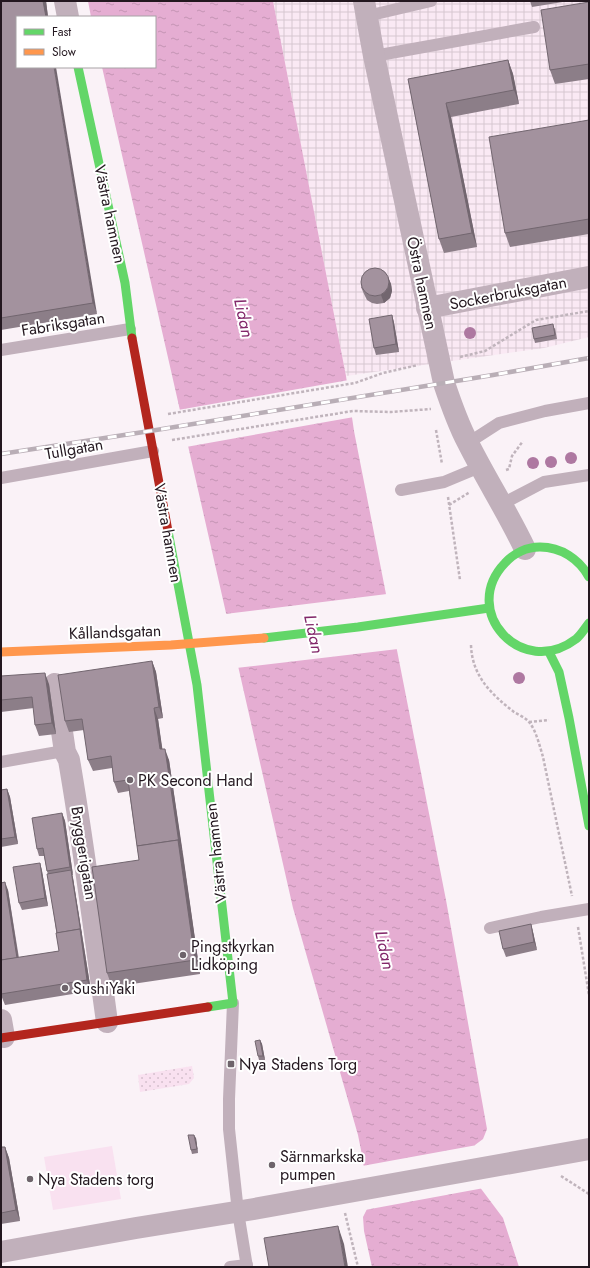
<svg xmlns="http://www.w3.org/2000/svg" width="590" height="1268" font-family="Jost,sans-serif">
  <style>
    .industrial { fill: url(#industrial-grid) }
    .grass { fill: #f9e1f0 }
    .park { fill: url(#park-dots) }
    .water { fill: url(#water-ripples) }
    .pier { fill: #faf2f7 }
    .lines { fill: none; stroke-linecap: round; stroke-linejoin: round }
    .path { stroke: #c0b4bc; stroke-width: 2.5; stroke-dasharray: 3 2; stroke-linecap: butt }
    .lane { stroke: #c1b0bb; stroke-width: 12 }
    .street { stroke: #c1b0bb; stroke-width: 22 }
    .fast { stroke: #63d668; stroke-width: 9 }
    .slow { stroke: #ff974d; stroke-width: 9 }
    .jam { stroke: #b3261e; stroke-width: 9 }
    .rail-casing { stroke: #b9aeb6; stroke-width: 4.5 }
    .rail { stroke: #fff; stroke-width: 3; stroke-dasharray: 9; stroke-linecap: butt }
    .tree { fill: #ae78a1 }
    .wall { fill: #8c7e88 }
    .shaded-wall { fill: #72666f }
    .building { fill: #a3929e; stroke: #72666f }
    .poi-dot { fill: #6e646b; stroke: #fff; stroke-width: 1.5 }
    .labels { text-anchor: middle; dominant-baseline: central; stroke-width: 4; stroke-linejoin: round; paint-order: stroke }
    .street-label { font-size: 16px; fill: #23171f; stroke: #fff }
    .poi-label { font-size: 16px; fill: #23171f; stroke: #fff; text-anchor: start }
    .water-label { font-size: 17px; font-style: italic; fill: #82286a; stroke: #fff }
  </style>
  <defs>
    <pattern id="industrial-grid" width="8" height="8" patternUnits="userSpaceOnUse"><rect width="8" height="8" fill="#fae9f4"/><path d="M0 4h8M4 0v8" fill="none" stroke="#d6c7d1"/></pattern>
    <pattern id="park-dots" width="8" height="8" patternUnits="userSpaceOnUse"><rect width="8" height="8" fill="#f9e1f0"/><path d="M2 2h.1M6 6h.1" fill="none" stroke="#d5c0cd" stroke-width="1.8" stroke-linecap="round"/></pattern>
    <pattern id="water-ripples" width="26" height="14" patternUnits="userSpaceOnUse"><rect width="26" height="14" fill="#e5add2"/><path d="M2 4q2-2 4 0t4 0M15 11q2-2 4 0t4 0" fill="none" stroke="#c494b4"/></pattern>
  </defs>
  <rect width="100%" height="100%" fill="#faf2f7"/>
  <path class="industrial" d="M 273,1 L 589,1 L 589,337 L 544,348 L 346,376 Z"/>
  <path class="grass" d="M 112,1146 L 121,1199 L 53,1210 L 44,1157 Z"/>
  <path class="park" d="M 192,1066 L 194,1078 L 189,1084 L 140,1092 L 138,1075 Z"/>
  <path class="water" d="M 88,1 L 273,1 L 346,376 L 354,431 L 446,900 L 487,1129 L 483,1139 L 475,1145 L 479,1186 L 503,1218 L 519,1267 L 372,1267 L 364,1231 L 363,1217 L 368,1207 L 363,1160 L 358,1135 L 293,908 L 102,67 L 155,67 L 155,17 L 91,17 Z"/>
  <g class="pier">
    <path d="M 349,380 L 354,417 L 186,447 L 178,410 Z"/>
    <path d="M 387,594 L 398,649 L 236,668 L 225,614 Z"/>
    <path d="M 477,1145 L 481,1185 L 484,1188 L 365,1210 L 366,1207 L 362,1166 Z"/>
  </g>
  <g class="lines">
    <g class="path">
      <path d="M 460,357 L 485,351 L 536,320 L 589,311"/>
      <path d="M 168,414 L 355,383 L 383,373 L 418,365"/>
      <path d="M 436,430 L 442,464"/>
      <path d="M 172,440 L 353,411 L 391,412 L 431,409"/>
      <path d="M 506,470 L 509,469 L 512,456 L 523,441"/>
      <path d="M 448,497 L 460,580"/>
      <path d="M 449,505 L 470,492"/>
      <path d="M 471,645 C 472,676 491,694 514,712 C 519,715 526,718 529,722 C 536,730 540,747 543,757 L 572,896"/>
      <path d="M 529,722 L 549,720"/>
      <path d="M 578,927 L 589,995"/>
      <path d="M 561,1176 L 589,1194"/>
      <path d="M 345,1213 L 358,1267"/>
    </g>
    <g class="lane">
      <path d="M 367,16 L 431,1"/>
      <path d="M 374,56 L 534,27"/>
      <path d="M 1,350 L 130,329"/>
      <path d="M 468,443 L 499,423 L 545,411 L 589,403"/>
      <path d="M 1,478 L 153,451"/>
      <path d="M 401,490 L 444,482 L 480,467"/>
      <path d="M 502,504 L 544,482 L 589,475"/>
      <path d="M 1,762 L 58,752 L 65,752"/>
      <path d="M 490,928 L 541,917 L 589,909"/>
      <path d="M 233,1003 L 229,1099 L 229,1129 L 238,1212 L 247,1267"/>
      <path d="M 230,1267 L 247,1265"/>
    </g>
    <g class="street">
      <path d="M 65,1 L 68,17"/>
      <path d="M 364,1 L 374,56 L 444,383 C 451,404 458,424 468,443 C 486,479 508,513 525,549"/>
      <path d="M 427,308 L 589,277"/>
      <path d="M 55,684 L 65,752 L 69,760 C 84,847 95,935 107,1022"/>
      <path d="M 1,1020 L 4,1037"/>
      <path d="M 1,1252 L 136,1228 L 254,1209 L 589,1149"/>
    </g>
    <g class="fast">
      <path d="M 78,67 L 125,283 L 132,338"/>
      <path d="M 168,531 L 197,685 L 233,1003 L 208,1007"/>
      <path d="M 589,577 C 579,559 561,547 540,547 C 527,547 514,553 505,563 C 459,611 522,680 576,639 C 581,635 585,628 589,623"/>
      <path d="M 264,638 L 358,627 L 489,608"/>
      <path d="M 549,652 L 559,672 L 569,718 L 589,826"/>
    </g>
    <path class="slow" d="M 1,652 L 171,645 L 264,638"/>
    <g class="jam">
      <path d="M 132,338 L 168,531"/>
      <path d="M 1,1038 L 208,1007"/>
    </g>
    <defs>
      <path id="rail" d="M 1,454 L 150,431 L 493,375 L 589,358"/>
    </defs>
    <use href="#rail" class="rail-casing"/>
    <use href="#rail" class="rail"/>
  </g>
  <g class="tree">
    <circle cx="470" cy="333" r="6"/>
    <circle cx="571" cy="458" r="6"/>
    <circle cx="551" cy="462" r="6"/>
    <circle cx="533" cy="463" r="6"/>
    <circle cx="519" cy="678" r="6"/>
  </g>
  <g class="wall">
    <path d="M 1,1 L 46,1 L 48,17 L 17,17 L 97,314 L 1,330 Z"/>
    <path d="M 530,1 L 569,1 L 532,7 Z"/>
    <path d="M 589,2 L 589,79 L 555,84 L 550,70 Z"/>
    <path d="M 508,60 L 513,74 L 519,104 L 451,117 L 477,247 L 444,253 L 439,239 L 408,79 Z"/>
    <path d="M 589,120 L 589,234 L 510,247 L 505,233 Z"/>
    <path d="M 388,277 L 391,284 L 392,291 L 390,298 L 384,303 L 377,304 L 372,303 L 367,300 L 364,294 L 361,287 Z"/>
    <path d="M 392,315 L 394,323 L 399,352 L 376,355 L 374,348 Z"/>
    <path d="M 555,328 L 557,339 L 535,343 L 534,339 Z"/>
    <path d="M 152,661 L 156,672 L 163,718 L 158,719 L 162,749 L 169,760 L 200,974 L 112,987 L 107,973 L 139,860 L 129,791 L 118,793 L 114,782 L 112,768 L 93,771 L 88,760 L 84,730 L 69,732 L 65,721 Z"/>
    <path d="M 1,676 L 49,684 L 56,734 L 39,736 L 35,725 L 34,708 L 1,712 Z"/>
    <path d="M 7,789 L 10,797 L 18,844 L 1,847 L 1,790 Z"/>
    <path d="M 62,813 L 65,821 L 73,875 L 72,875 L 73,878 L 91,991 L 5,1005 L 1,995 L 1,883 L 8,890 L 19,958 L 59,951 L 48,874 L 47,871 L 44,856 L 39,856 L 37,849 Z"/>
    <path d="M 40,863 L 42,871 L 48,906 L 22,910 L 19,903 Z"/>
    <path d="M 531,924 L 533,932 L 537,950 L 506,957 L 503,949 Z"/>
    <path d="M 260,1040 L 262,1044 L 265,1060 L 259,1060 L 258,1056 Z"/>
    <path d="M 196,1138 L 198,1153 L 192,1154 L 191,1150 Z"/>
    <path d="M 1,1147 L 5,1147 L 9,1158 L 20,1221 L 1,1224 Z"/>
  </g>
  <g class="shaded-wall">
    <path d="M 43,1 L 46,1 L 48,17 L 46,17 Z"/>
    <path d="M 508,60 L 513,74 L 519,104 L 514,90 Z"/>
    <path d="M 54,67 L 56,67 L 97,314 L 93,303 Z"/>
    <path d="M 446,103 L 451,117 L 477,247 L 472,233 Z"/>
    <path d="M 388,277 L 391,284 L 392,291 L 390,298 L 384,303 L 381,295 Z"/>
    <path d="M 392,315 L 394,323 L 399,352 L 396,344 Z"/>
    <path d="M 152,661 L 156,672 L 163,718 L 159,707 Z"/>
    <path d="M 45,673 L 49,684 L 56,734 L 52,723 Z"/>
    <path d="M 154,708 L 158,719 L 164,760 L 160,749 Z"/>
    <path d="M 165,749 L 169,760 L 183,854 L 179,843 Z"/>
    <path d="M 7,789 L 10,797 L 18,844 L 15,837 Z"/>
    <path d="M 62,813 L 65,821 L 73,875 L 70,867 Z"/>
    <path d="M 178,840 L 183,854 L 200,974 L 195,960 Z"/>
    <path d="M 40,863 L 42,871 L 48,906 L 45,898 Z"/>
    <path d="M 71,870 L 73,878 L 91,991 L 87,980 Z"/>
    <path d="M 5,882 L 8,890 L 20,969 L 18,961 Z"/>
    <path d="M 531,924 L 533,932 L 537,950 L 534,942 Z"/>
    <path d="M 260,1040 L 262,1044 L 265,1060 L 263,1056 Z"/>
    <path d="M 194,1135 L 196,1138 L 198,1153 L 197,1149 Z"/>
    <path d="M 5,1147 L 9,1158 L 20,1221 L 16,1210 Z"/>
    <path d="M 338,1226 L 344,1244 L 348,1267 L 345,1267 Z"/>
  </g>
  <g class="building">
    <path d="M 1,1 L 43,1 L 46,17 L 17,17 L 17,67 L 54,67 L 93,303 L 1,318 Z"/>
    <path d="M 589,2 L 589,64 L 550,70 L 541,10 Z"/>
    <path d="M 508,60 L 514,90 L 446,103 L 472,233 L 439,239 L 408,79 Z"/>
    <path d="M 589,120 L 589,219 L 505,233 L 489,137 Z"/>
    <circle cx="375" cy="282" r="14"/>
    <path d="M 392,315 L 396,344 L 374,348 L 369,319 Z"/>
    <path d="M 553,324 L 555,335 L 534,339 L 532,328 Z"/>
    <path d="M 152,661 L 159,707 L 154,708 L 160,749 L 165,749 L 179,843 L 178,840 L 137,846 L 128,780 L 114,782 L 111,756 L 88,760 L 82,719 L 65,721 L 58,675 Z"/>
    <path d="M 45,673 L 52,723 L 35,725 L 32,697 L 1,700 L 1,676 Z"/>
    <path d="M 7,789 L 15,837 L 1,839 L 1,790 Z"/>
    <path d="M 62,813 L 70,867 L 47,871 L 43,848 L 37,849 L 32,818 Z"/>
    <path d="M 178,840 L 195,960 L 107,973 L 92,867 L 139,860 L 137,846 Z"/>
    <path d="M 40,863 L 45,898 L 19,903 L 13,867 Z"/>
    <path d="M 71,870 L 81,933 L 80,929 L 57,933 L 47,874 Z"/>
    <path d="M 5,882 L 17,958 L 1,960 L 1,883 Z"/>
    <path d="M 531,924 L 534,942 L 503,949 L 499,931 Z"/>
    <path d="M 80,929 L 87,980 L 1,994 L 1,960 L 59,951 L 56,933 Z"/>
    <path d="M 260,1040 L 263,1056 L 258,1056 L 255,1041 Z"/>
    <path d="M 188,1135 L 194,1135 L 197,1149 L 191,1150 Z"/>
    <path d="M 1,1147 L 5,1147 L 16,1210 L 1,1213 Z"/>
    <path d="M 338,1226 L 345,1267 L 269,1267 L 264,1238 Z"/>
  </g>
  <g class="poi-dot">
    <circle cx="130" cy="780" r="4"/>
    <circle cx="183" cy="955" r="4"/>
    <circle cx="65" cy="988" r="4"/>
    <rect x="227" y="1060" width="8" height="8" rx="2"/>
    <circle cx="272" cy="1165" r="4"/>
    <circle cx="30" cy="1179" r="4"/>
  </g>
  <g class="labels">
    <g class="street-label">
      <text transform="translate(110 214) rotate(78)">Västra hamnen</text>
      <text transform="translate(422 283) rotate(78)">Östra hamnen</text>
      <text transform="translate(508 293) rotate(-11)">Sockerbruksgatan</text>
      <text transform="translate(63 324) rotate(-9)">Fabriksgatan</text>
      <text transform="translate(74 449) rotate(-10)">Tullgatan</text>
      <text transform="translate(168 533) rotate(80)">Västra hamnen</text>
      <text transform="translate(115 632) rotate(-2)">Kållandsgatan</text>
      <text transform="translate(84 853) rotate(81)">Bryggerigatan</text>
      <text transform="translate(216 853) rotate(-96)">Västra hamnen</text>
    </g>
    <g class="poi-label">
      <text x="138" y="780">PK Second Hand</text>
      <text x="191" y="946">Pingstkyrkan<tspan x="191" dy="18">Lidköping</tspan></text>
      <text x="73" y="988">SushiYaki</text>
      <text x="239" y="1064">Nya Stadens Torg</text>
      <text x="280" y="1156">Särnmarkska<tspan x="280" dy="18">pumpen</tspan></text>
      <text x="38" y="1179">Nya Stadens torg</text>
    </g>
    <g class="water-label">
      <text transform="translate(244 318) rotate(78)">Lidan</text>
      <text transform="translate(314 634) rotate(78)">Lidan</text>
      <text transform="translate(385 950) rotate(78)">Lidan</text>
    </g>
  </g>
  <rect width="590" height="1268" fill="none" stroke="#23171f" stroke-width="4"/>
  <rect x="16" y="16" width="140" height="52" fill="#ffffff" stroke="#a7a2a5"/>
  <rect x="24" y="29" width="20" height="6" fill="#63d668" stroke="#a7a2a5"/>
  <text x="52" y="36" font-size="12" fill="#23171f">Fast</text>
  <rect x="24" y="49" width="20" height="6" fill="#ff974d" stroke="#a7a2a5"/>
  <text x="52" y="56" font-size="12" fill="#23171f">Slow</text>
</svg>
